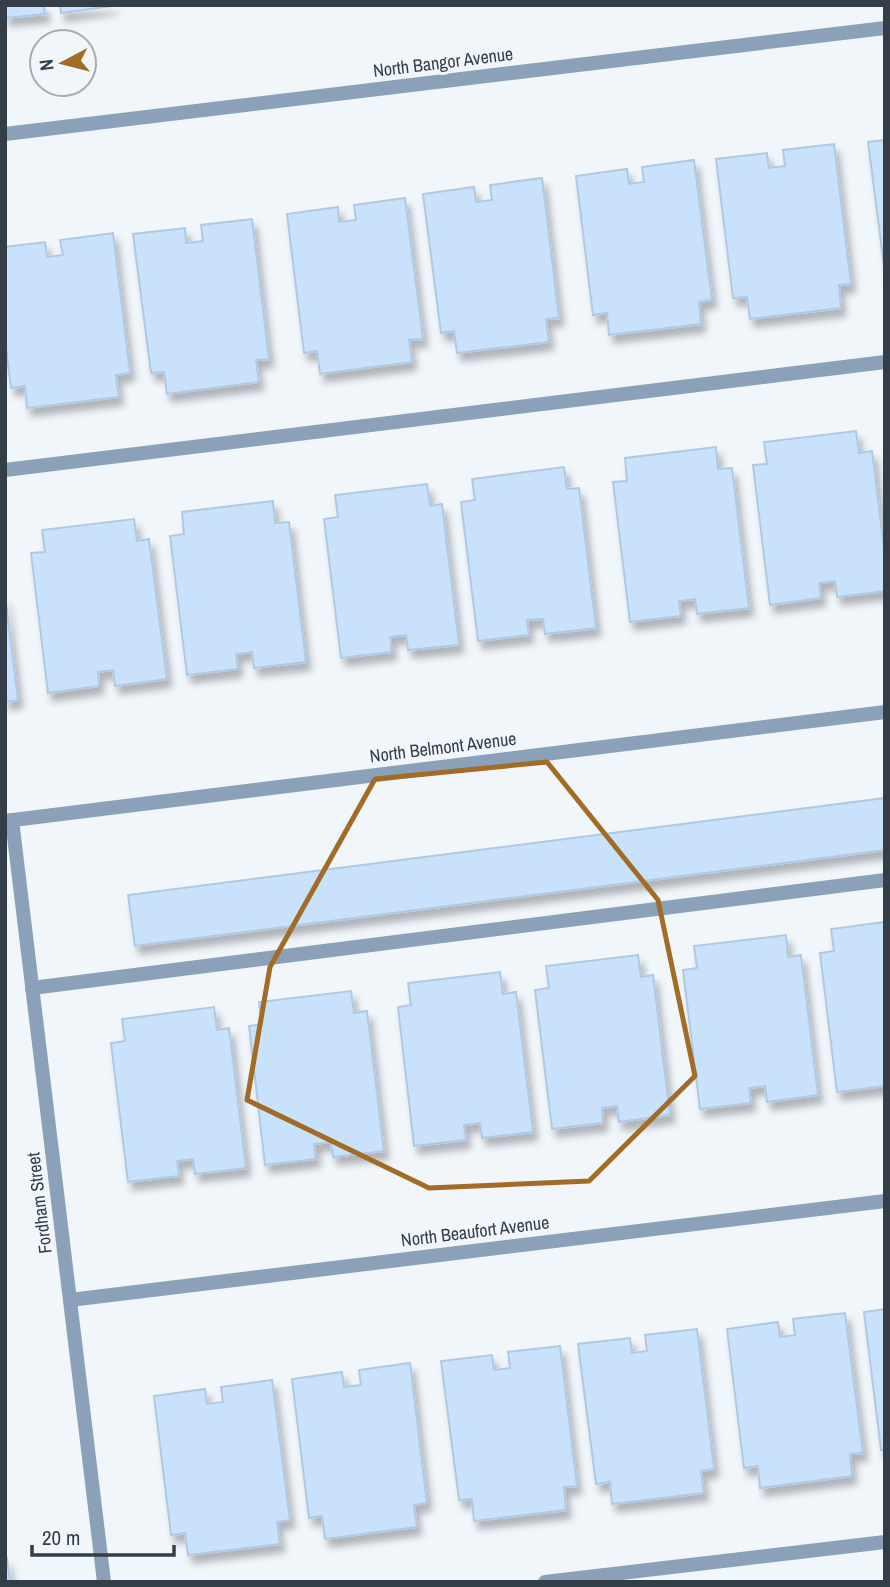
<svg xmlns="http://www.w3.org/2000/svg" width="890" height="1587" font-family="'Archivo Narrow',sans-serif">
  <style>
    .building { fill: #c9e2fc; stroke: #b0c9e2; stroke-width: 2; filter: url(#shadow) }
    .lines { fill: none; stroke-linecap: round; stroke-linejoin: round }
    .service { stroke: #8aa1b9; stroke-width: 14 }
    .minor { stroke: #8aa1b9; stroke-width: 14 }
    .marked { fill: none; stroke: #a26c26; stroke-width: 5; stroke-linejoin: round }
    .labels { text-anchor: middle; dominant-baseline: central; stroke-width: 6; stroke-linejoin: round; paint-order: stroke }
    .street-label { font-size: 18px; fill: #343e48; stroke: #f1f6fb }
  </style>
  <defs>
    <filter id="shadow"><feDropShadow dx="4.5" dy="8" stdDeviation="3.5" flood-color="#0004"/></filter>
  </defs>
  <rect width="100%" height="100%" fill="#f1f6fb"/>
  <g class="building">
    <path d="M 5,5 L 44,5 L 45,14 L 5,18 Z"/>
    <path d="M 60,5 L 113,5 L 113,6 L 61,13 Z"/>
    <path d="M 885,140 L 885,274 L 868,142 Z"/>
    <path d="M 834,144 L 851,284 L 839,285 L 841,308 L 750,319 L 747,297 L 733,298 L 716,159 L 767,153 L 769,168 L 785,166 L 783,150 Z"/>
    <path d="M 694,160 L 712,300 L 699,302 L 701,324 L 609,335 L 607,313 L 593,315 L 576,176 L 627,169 L 629,184 L 644,182 L 642,167 Z"/>
    <path d="M 542,178 L 559,318 L 546,319 L 549,342 L 457,353 L 454,331 L 441,333 L 423,194 L 474,187 L 476,202 L 492,200 L 490,185 Z"/>
    <path d="M 405,198 L 423,339 L 409,340 L 412,362 L 320,374 L 317,351 L 304,353 L 287,214 L 338,207 L 339,222 L 356,220 L 354,205 Z"/>
    <path d="M 252,219 L 269,359 L 256,360 L 259,382 L 167,394 L 164,372 L 151,373 L 133,234 L 185,228 L 186,243 L 203,241 L 201,225 Z"/>
    <path d="M 113,233 L 130,373 L 116,375 L 119,397 L 27,408 L 25,386 L 11,388 L 5,340 L 5,247 L 45,242 L 47,257 L 63,255 L 60,240 Z"/>
    <path d="M 856,431 L 859,453 L 872,451 L 885,557 L 885,591 L 837,597 L 835,581 L 819,583 L 821,598 L 770,605 L 753,465 L 767,464 L 764,442 Z"/>
    <path d="M 716,447 L 718,469 L 732,468 L 749,608 L 697,614 L 695,599 L 679,601 L 681,616 L 630,622 L 613,482 L 627,481 L 625,458 Z"/>
    <path d="M 564,467 L 567,489 L 579,488 L 596,628 L 545,634 L 543,619 L 527,620 L 529,635 L 478,641 L 461,502 L 475,500 L 472,479 Z"/>
    <path d="M 427,484 L 430,506 L 442,504 L 459,645 L 408,650 L 406,635 L 390,637 L 392,652 L 341,658 L 324,519 L 338,517 L 335,495 Z"/>
    <path d="M 273,501 L 275,523 L 289,522 L 306,662 L 254,668 L 252,652 L 236,654 L 238,669 L 187,675 L 170,536 L 184,534 L 182,512 Z"/>
    <path d="M 134,519 L 137,541 L 149,539 L 167,679 L 115,686 L 113,670 L 98,672 L 99,686 L 48,693 L 31,553 L 45,552 L 42,530 Z"/>
    <path d="M 5,595 L 18,700 L 5,702 Z"/>
    <path d="M 885,798 L 885,850 L 135,946 L 128,895 Z"/>
    <path d="M 885,922 L 885,1086 L 837,1092 L 820,953 L 834,951 L 831,929 Z"/>
    <path d="M 786,935 L 788,957 L 801,955 L 818,1095 L 767,1102 L 765,1086 L 749,1088 L 751,1103 L 700,1109 L 683,970 L 697,968 L 694,946 Z"/>
    <path d="M 638,955 L 641,977 L 653,975 L 670,1115 L 619,1122 L 617,1106 L 602,1108 L 603,1123 L 552,1129 L 535,990 L 549,988 L 546,966 Z"/>
    <path d="M 500,972 L 503,994 L 516,992 L 533,1132 L 482,1138 L 480,1123 L 464,1125 L 466,1140 L 414,1146 L 398,1007 L 411,1005 L 408,983 Z"/>
    <path d="M 351,991 L 354,1013 L 367,1011 L 384,1151 L 333,1157 L 331,1142 L 314,1144 L 316,1159 L 265,1165 L 249,1026 L 262,1024 L 259,1002 Z"/>
    <path d="M 214,1007 L 217,1030 L 229,1028 L 246,1168 L 195,1174 L 193,1159 L 177,1161 L 179,1176 L 128,1182 L 111,1043 L 125,1041 L 122,1019 Z"/>
    <path d="M 885,1309 L 885,1450 L 881,1450 L 864,1312 Z"/>
    <path d="M 845,1313 L 863,1453 L 850,1454 L 852,1476 L 760,1488 L 758,1466 L 744,1468 L 727,1329 L 778,1322 L 780,1337 L 795,1335 L 793,1319 Z"/>
    <path d="M 697,1329 L 714,1469 L 701,1471 L 704,1493 L 612,1504 L 610,1482 L 596,1484 L 578,1344 L 630,1338 L 632,1353 L 647,1351 L 645,1335 Z"/>
    <path d="M 560,1346 L 577,1486 L 564,1487 L 566,1510 L 474,1521 L 472,1499 L 459,1500 L 441,1361 L 492,1355 L 494,1370 L 510,1368 L 508,1352 Z"/>
    <path d="M 410,1363 L 427,1503 L 414,1505 L 417,1527 L 325,1539 L 322,1516 L 309,1518 L 292,1379 L 342,1372 L 344,1387 L 361,1385 L 359,1370 Z"/>
    <path d="M 272,1380 L 290,1520 L 277,1522 L 280,1544 L 188,1555 L 185,1533 L 171,1535 L 154,1396 L 205,1389 L 207,1404 L 223,1402 L 221,1387 Z"/>
    <path d="M 7,1558 L 10,1582 L 5,1582 L 5,1559 Z"/>
  </g>
  <g class="lines">
    <g class="service">
      <path d="M 5,470 L 885,362"/>
      <path d="M 32,988 L 885,880"/>
      <path d="M 545,1582 L 885,1542"/>
    </g>
    <g class="minor">
      <path d="M 5,134 L 885,28"/>
      <path d="M 12,820 L 104,1582"/>
      <path d="M 5,821 L 885,712"/>
      <path d="M 70,1300 L 885,1201"/>
    </g>
  </g>
  <path class="marked" d="M 547,762 L 658,900 L 695,1076 L 589,1181 L 429,1188 L 247,1100 L 270,967 L 375,779 Z"/>
  <g class="labels">
    <g class="street-label">
      <text transform="translate(443 62) rotate(-7)">North Bangor Avenue</text>
      <text transform="translate(443 747) rotate(-7)">North Belmont Avenue</text>
      <text transform="translate(39 1203) rotate(-97)">Fordham Street</text>
      <text transform="translate(475 1231) rotate(-7)">North Beaufort Avenue</text>
    </g>
  </g>
  <rect width="890" height="1587" fill="none" stroke="#343e48" stroke-width="14"/>
  <g transform="translate(63 63) rotate(263)"><circle r="33" fill="#f1f6fb" stroke="#a5acb3" stroke-width="2"/>
  <path d="M0-5L12 26L0 18L-12 26Z" fill="#a26c26"/>
  <text y="-10" font-size="19" font-weight="bold" text-anchor="middle" fill="#343e48">N</text>
  </g>
  <path d="M32 1545v10h142v-10" fill="none" stroke="#343e48" stroke-width="3.5"/>
  <text x="42" y="1545" font-size="21" fill="#343e48" stroke="#f1f6fb" stroke-width="5" paint-order="stroke">20 m</text>
</svg>
